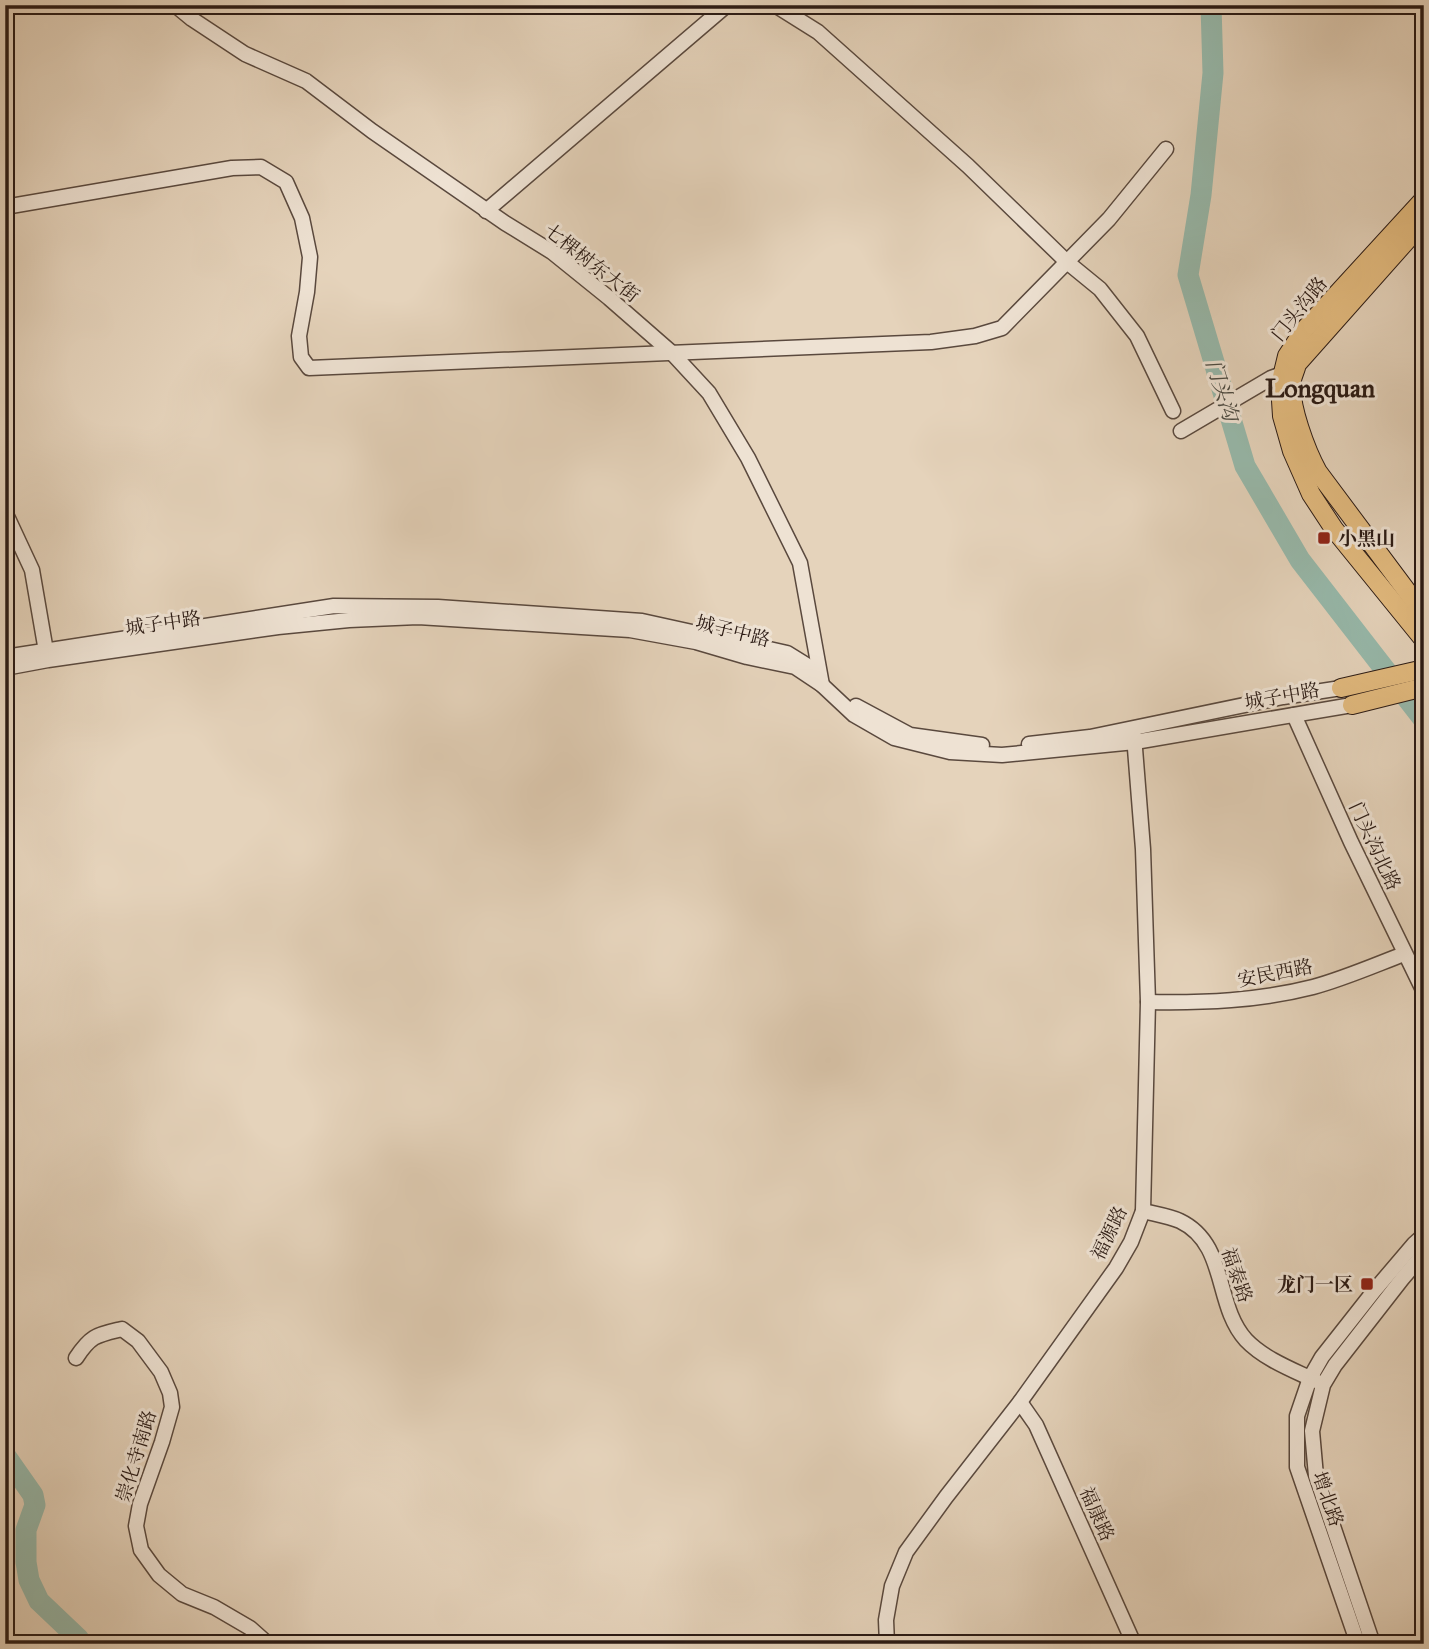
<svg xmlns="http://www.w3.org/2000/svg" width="1429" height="1649" font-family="'IM FELL Great Primer','Noto Serif SC',serif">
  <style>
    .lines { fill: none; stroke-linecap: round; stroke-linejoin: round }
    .river { stroke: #97b9ab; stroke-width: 21 }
    .minor-casing { stroke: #5a493e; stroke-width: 17 }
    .major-casing { stroke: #2b1b15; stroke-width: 20 }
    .minor { stroke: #eee2d3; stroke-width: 14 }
    .major { stroke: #e2ba7e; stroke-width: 18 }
    .poi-dot { fill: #8f2418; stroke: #eee2d3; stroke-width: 2.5 }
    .labels { text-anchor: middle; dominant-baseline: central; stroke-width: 6; stroke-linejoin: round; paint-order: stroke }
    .street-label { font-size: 19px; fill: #2b1b15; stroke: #eee2d3 }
    .poi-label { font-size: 19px; font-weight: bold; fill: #2b1b15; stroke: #eee2d3; text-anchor: start }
    .water-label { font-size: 21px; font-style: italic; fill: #4b4a42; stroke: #eee2d3 }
    .district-label { font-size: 26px; font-weight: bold; fill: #2b1b15; stroke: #eee2d3 }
  </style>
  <rect width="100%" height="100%" fill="#e5d3bb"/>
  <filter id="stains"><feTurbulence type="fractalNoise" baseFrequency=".00286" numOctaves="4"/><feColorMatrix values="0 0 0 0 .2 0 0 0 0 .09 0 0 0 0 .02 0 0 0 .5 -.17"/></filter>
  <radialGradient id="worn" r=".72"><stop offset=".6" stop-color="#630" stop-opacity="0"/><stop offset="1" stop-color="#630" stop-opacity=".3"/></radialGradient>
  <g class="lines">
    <g class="river">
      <path d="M 1211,5 L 1213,73 L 1201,195 L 1188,275 L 1245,466 L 1300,560 L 1424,720"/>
      <path d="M 5,1455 L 33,1495 L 35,1505 L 26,1530 L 26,1562 L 29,1580 L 39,1601 L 79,1639"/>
    </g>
    <defs>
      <g id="minor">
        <path d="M 175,5 L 192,19 L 245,54 L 306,81 L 372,131 L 505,223 L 552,252 L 609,298 L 672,353 L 709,393 L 748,458 L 800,563 L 822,685"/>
        <path d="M 775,5 L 818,32 L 968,166 L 1067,262 L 1100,289 L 1137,336 L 1173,411"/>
        <path d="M 5,7 L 10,5"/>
        <path d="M 5,207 L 232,168 L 261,167 L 286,182 L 302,218 L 310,257 L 307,292 L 299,336 L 301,357 L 309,368 L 931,342 L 975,336 L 1002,328 L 1109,219 L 1166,149"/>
        <path d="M 486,211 L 727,5"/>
        <path d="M 1181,431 L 1271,378 L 1282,374 L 1289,374"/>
        <path d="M 5,512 L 32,570 L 47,657"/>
        <path d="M 5,657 L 334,606 L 438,607 L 642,621 L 787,653 L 808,666"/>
        <path d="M 5,668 L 48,660 L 278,627 L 349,620 L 418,617 L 630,630 L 696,642 L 747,657 L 795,667 L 822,685 L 854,715 L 894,738 L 950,752 L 1002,755 L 1135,742 L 1352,705"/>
        <path d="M 856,706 L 910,735 L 982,745"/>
        <path d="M 1294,715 L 1351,842 L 1424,992"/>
        <path d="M 1029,744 L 1090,737 L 1283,697 L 1341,688"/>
        <path d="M 1148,1002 C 1204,1003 1258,1001 1313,987 C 1343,979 1375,965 1404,954"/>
        <path d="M 1143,1211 C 1155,1214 1169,1216 1180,1221 C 1228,1244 1214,1305 1246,1340 C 1264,1359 1293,1370 1316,1381"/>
        <path d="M 76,1358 C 91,1335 97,1335 122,1329 L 138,1341 L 161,1372 L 170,1393 L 172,1407 L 162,1442 L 140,1504 L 136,1526 L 141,1550 L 159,1575 L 182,1594 L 214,1607 L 250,1628 L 268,1644"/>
        <path d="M 1020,1402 L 1036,1425 L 1134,1644"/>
        <path d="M 887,1644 L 886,1620 L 892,1586 L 906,1552 L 946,1497 L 1020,1402 L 1116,1268 L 1131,1242 L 1143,1211 L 1148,1002 L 1143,849 L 1134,736"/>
        <path d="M 1358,1644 L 1297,1467 L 1297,1416 L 1310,1378 L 1322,1357 L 1374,1291 L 1414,1244 L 1424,1235"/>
        <path d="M 1373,1644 L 1316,1476 L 1312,1431 L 1323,1385 L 1335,1365 L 1402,1279 L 1424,1253"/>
      </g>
      <g id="major">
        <path d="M 1424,199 L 1304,330 L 1287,356 L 1280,385 L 1282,416 L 1292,451 L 1311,494 L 1334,529 L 1424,640"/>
        <path d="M 1424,221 L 1297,364 C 1296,369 1293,375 1292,380 C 1288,404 1307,452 1318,472 L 1424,614"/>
        <path d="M 1341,688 L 1424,669"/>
        <path d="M 1352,705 L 1424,687"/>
      </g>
    </defs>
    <use href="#minor" class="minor-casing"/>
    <use href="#major" class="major-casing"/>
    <use href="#minor" class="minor"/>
    <use href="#major" class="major"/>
  </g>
  <g class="poi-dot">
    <rect x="1317" y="531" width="14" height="14" rx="3.5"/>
    <rect x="1360" y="1277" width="14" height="14" rx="3.5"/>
  </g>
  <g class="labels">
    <g class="street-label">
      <text transform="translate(592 263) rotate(38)">七棵树东大街</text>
      <text transform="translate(1299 309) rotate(-51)">门头沟路</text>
      <text transform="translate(163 623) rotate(-8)">城子中路</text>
      <text transform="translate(733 631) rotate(14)">城子中路</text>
      <text transform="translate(1282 696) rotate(-10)">城子中路</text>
      <text transform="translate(1375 846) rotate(65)">门头沟北路</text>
      <text transform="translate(1275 973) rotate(-11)">安民西路</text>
      <text transform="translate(1109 1233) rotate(-64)">福源路</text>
      <text transform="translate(1237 1275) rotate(71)">福泰路</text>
      <text transform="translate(136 1456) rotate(-73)">崇化寺南路</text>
      <text transform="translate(1328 1499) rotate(71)">增北路</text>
      <text transform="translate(1097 1514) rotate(66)">福康路</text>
    </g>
    <g class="poi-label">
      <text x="1338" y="538">小黑山</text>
      <text x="1353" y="1284" text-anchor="end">龙门一区</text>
    </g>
    <g class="water-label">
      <text transform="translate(1222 390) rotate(73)">门头沟</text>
    </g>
    <g class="district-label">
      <text x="1320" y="388">Longquan</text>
    </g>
  </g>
  <rect width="1429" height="1649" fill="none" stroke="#e5d3bb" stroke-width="28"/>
  <rect x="7" y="7" width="1415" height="1635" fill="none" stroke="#2b1b15" stroke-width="3.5"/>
  <rect x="14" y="14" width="1401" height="1621" fill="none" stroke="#2b1b15" stroke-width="2"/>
  <rect width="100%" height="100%" filter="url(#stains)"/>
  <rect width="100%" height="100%" fill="url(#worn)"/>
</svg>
